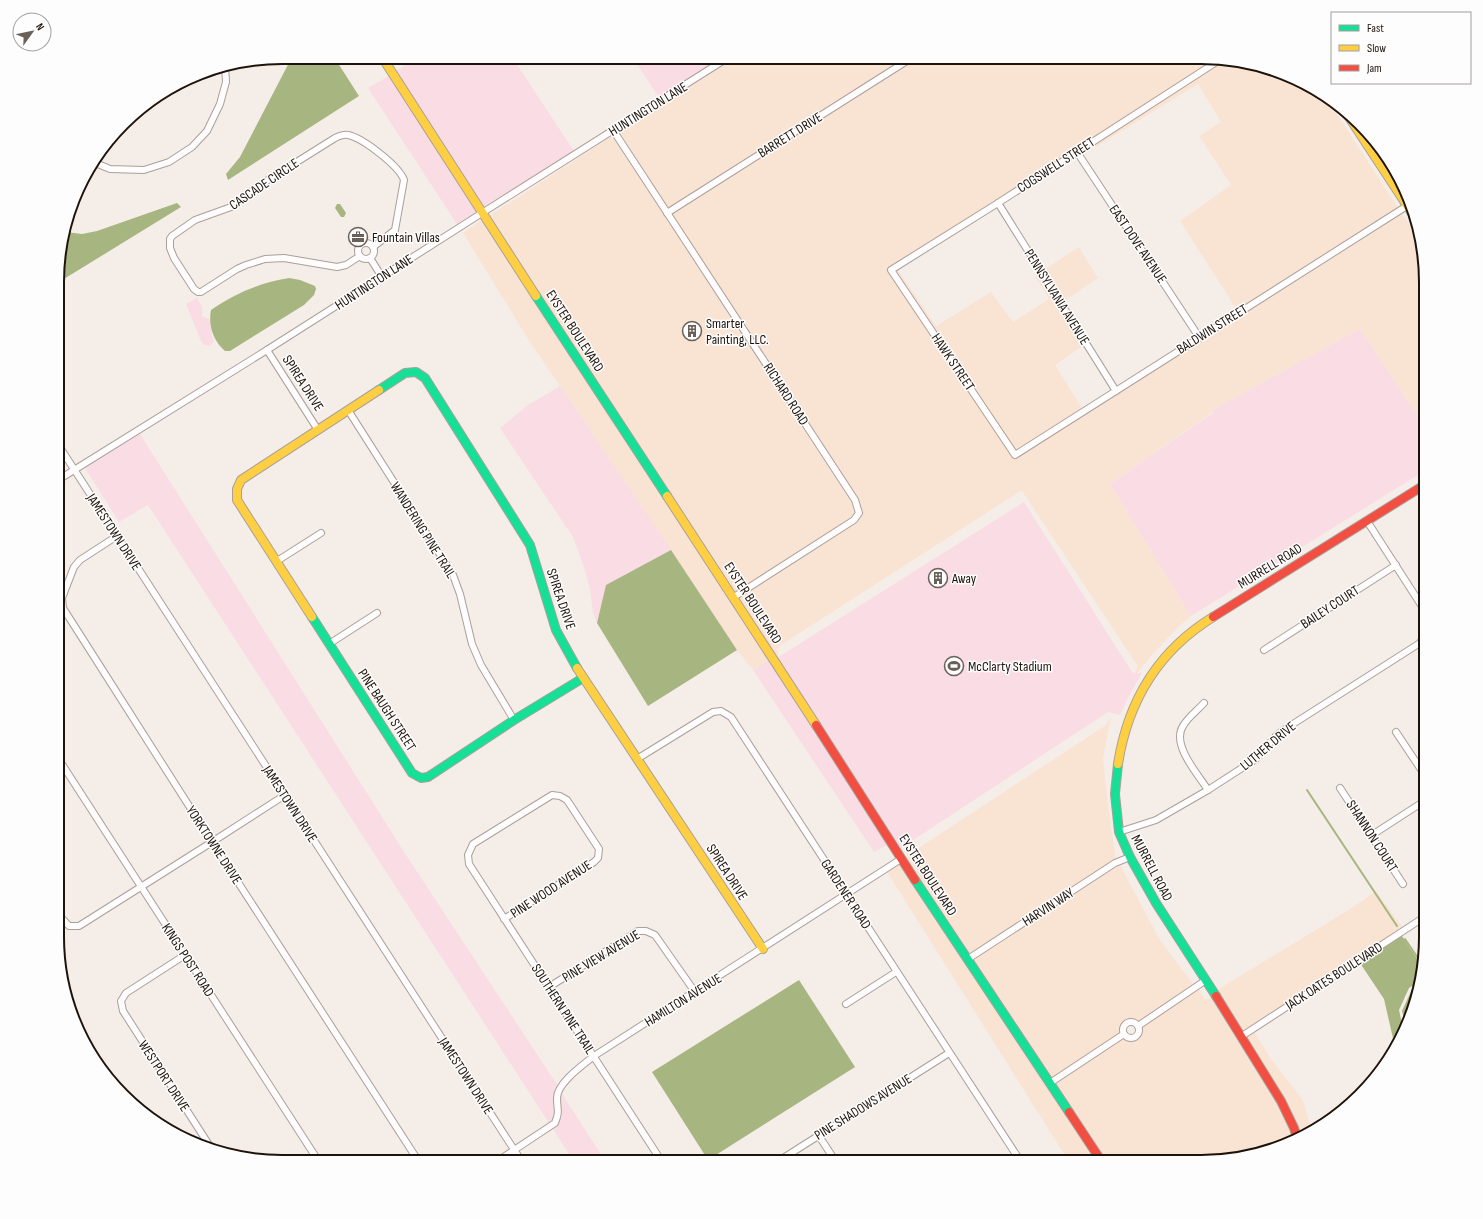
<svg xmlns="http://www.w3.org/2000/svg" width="1483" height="1219" font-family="'Sofia Sans Condensed',sans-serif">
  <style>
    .built { fill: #f9e4d4 }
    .green { fill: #f9dce4 }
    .water { fill: #a7b580 }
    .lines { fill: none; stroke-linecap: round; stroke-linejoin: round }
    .stream { stroke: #a7b580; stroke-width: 2 }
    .street-casing { stroke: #a9a099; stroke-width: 8 }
    .fast-casing { stroke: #a9a099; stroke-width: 10 }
    .slow-casing { stroke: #a9a099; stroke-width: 10 }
    .jam-casing { stroke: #a9a099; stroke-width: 10 }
    .street { stroke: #fefcfc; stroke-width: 6 }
    .fast { stroke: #16e098; stroke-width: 8 }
    .slow { stroke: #ffcf43; stroke-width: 8 }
    .jam { stroke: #f24e42; stroke-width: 8 }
    .labels { text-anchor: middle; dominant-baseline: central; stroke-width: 3; stroke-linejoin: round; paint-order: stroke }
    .street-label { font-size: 14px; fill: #1e130a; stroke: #fdfdfd }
    .poi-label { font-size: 14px; fill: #1e130a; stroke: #fdfdfd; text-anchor: start }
    .rim { fill: none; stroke: #1e130a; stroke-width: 2 }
  </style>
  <rect width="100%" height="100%" fill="#f5eee8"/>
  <g class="built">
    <path d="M 736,57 L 906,57 L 668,208 L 619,131 Z"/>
    <path d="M 919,57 L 1216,58 L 996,200 L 886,269 L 1014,460 L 1402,214 L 1417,235 L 1426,282 L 1426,429 L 1360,329 L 1213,410 L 1214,411 L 1110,484 L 1191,616 L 1173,632 L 1146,662 L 1127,687 L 1137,668 L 1137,665 L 1022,491 L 1019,492 L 778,647 L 777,650 L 779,654 L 776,656 L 739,598 L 856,523 L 863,515 L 863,511 L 858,498 L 672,214 Z"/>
    <path d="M 1225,60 L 1287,74 L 1330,103 L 1398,208 L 1201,332 L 1200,330 L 1235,307 L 1180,221 L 1231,185 L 1199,136 L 1221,122 L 1198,84 L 1083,155 L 1082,153 Z"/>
    <path d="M 612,136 L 851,502 L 855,513 L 852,518 L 736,592 L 489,216 Z"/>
    <path d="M 482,220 L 769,660 L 753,670 L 737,650 L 526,336 L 463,233 Z"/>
    <path d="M 1079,247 L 1098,278 L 1064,301 L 1045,269 Z"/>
    <path d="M 898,270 L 936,326 L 991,292 L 1013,322 L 1049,299 L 1035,276 L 1038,274 L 1083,346 L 1055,365 L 1082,408 L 1016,450 L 897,271 Z"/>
    <path d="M 1111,716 L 1103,758 L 1108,806 L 1116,859 L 969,954 L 907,857 L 907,853 L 911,853 L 1106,725 Z"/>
    <path d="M 900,864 L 1097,1162 L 1069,1162 L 887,872 Z"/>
    <path d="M 1120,865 L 1160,940 L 1193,984 L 1139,1021 L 1132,1018 L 1124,1020 L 1120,1026 L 1119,1033 L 1051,1078 L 973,960 Z"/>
    <path d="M 1376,891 L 1402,927 L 1243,1031 L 1218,991 L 1225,985 L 1350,909 Z"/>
    <path d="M 1198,990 L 1206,1000 L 1211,996 L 1238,1038 L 1278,1103 L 1290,1129 L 1293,1141 L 1287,1145 L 1201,1162 L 1107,1162 L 1055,1084 L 1123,1039 L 1130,1042 L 1138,1039 L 1142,1035 L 1143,1027 Z"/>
    <path d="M 1283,1013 L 1255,1033 L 1271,1059 L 1303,1100 L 1311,1129 L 1300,1136 L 1298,1126 L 1285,1098 L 1247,1037 Z"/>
  </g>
  <g class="green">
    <path d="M 418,57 L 512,57 L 574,151 L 483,207 L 396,71 Z"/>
    <path d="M 632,57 L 723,57 L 659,97 Z"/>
    <path d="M 389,76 L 477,212 L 457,224 L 368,88 Z"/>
    <path d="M 197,298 L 202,307 L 202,316 L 209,319 L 214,329 L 211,334 L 214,341 L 210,346 L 204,345 L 201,341 L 186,304 Z"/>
    <path d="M 1360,329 L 1426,429 L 1426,470 L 1191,616 L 1110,484 L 1214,412 L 1213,410 Z"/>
    <path d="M 560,386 L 671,550 L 606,585 L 597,623 L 593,613 L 590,589 L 583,564 L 573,537 L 500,428 L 528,405 Z"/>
    <path d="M 140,434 L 406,855 L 558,1086 C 556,1090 553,1094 553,1098 C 553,1107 558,1116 549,1123 L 148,505 L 119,522 L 85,468 Z"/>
    <path d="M 1024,502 L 1132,672 L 1134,674 L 1142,673 L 1129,696 L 1120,715 L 1108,712 L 901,848 L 777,658 Z"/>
    <path d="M 769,660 L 887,845 L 874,852 L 753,670 Z"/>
    <path d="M 562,1094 L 606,1162 L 574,1162 L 553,1129 C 570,1117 557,1105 562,1094 Z"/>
  </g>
  <g class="water">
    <path d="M 292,57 L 334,57 L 359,96 L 228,180 L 226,174 L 240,157 Z"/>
    <path d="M 177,203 L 181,207 L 59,282 L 59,253 L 66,232 L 82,234 L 97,231 Z"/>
    <path d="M 337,204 L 340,204 L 346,213 L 344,217 L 341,217 L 335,208 Z"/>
    <path d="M 289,278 L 300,280 L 315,286 L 316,289 L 314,295 L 304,305 L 230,351 L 225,351 C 213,341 208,325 211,310 C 236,293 259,283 289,278 Z"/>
    <path d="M 671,550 L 737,650 L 648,706 L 597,623 L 606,585 Z"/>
    <path d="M 1402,936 L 1422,966 L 1416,988 L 1412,986 L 1409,988 L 1399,1010 L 1404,1033 L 1395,1047 L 1384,999 L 1360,963 Z"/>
    <path d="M 799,980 L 855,1067 L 708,1160 L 652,1072 Z"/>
    <path d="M 1412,989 L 1415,993 L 1406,1026 L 1402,1011 Z"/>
  </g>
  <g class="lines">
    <g class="stream">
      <path d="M 1307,790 L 1397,926"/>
      <path d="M 1405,939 L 1422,964"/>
    </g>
    <defs>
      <g id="street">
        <path d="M 1221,59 L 998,203 L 891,270 L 1015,455 L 1410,204"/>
        <path d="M 613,130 L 855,500 L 859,513 L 854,520 L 734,597"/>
        <path d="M 1077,152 L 1199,337"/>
        <path d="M 93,162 L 110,169 L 144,170 L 169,162 L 192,147 L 207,131 L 220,104 L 226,82 L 225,66"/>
        <path d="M 998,203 L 1116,391"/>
        <path d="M 667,213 L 913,57"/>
        <circle cx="366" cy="251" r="8"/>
        <path d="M 360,256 L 346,265 L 337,267 L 284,258 L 265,259 L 246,265 L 237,269 L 201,292 L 198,292 L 194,289 L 174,258 L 170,248 L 170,239 L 172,236 L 195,220 L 231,207 L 260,185 L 335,138 C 339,136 343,134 348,135 C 363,138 399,166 404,180 L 395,230 L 373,247"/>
        <path d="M 370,258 L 382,277"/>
        <path d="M 267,350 L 318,430"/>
        <path d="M 348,410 L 453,575 L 460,594 L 472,644 L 481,665 L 514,720"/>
        <path d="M 59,446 L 522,1162"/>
        <path d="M 58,480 L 267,350 L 482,213 L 729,57"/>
        <path d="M 1367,521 L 1425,611 L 1426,619"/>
        <path d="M 117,536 L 80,560 L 74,567 L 62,598 L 63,608 L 212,842 L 419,1162"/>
        <path d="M 277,561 L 321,533"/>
        <path d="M 329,644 L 377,613"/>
        <path d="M 1264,650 L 1396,565"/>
        <path d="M 1204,703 C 1198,710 1188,717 1183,726 C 1171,745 1198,774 1208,790"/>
        <path d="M 1396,732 L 1426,777"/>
        <path d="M 58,758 L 319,1162"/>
        <path d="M 637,759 L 713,712 L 721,711 L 731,717 L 1021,1162"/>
        <path d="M 1340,788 L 1403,884"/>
        <path d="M 1119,832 L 1156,820 L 1208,790 L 1256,759 L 1275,737 L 1282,731 L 1420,643 L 1426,631"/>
        <path d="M 1372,835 L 1426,800"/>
        <path d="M 58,914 L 69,926 L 79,926 L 212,842 L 285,795"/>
        <path d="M 504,919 L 594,862 L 598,858 L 599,849 L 567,800 L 560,796 L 552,795 L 473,844 L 468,855 L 469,864 C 533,964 598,1062 662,1162"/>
        <path d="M 185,955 L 126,993 L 121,1001 L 123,1011 L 211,1148"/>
        <path d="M 968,959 L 1115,863 L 1130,857"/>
        <path d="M 549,987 L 638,931 L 646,931 L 655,935 L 695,992"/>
        <path d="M 846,1004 L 896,972"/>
        <circle cx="1131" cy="1030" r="8"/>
        <path d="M 1138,1026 L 1206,980"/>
        <path d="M 1242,1036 L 1426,916"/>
        <path d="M 1050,1083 L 1124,1034"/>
        <path d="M 819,1136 L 836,1162"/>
        <path d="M 496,1162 L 555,1123 C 560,1110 557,1111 557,1098 C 557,1083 583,1065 594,1056 L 901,859"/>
        <path d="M 777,1162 L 949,1053"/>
      </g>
      <g id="fast">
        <path d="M 536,296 L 667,496"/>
        <path d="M 379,390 L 405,373 L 416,372 L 425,378 L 530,545 L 556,630 L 577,668"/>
        <path d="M 312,617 L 412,773 L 421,778 L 428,777 L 514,720 L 583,678"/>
        <path d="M 1118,764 L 1115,794 L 1119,832 L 1130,857 L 1156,903 L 1216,996"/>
        <path d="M 915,880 L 1069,1112"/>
      </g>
      <g id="slow">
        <path d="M 382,57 L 536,296"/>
        <path d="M 1347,114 L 1412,213"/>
        <path d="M 667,496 L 816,725"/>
        <path d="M 312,617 L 237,500 L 237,489 L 241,480 L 379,390"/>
        <path d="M 577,668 L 763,949"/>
        <path d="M 1118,764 C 1128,700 1158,651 1213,617"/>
      </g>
      <g id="jam">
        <path d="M 1213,617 L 1426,484"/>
        <path d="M 816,725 L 915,880"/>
        <path d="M 1216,996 L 1281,1101 L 1294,1128 L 1297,1138"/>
        <path d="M 1069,1112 L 1102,1162"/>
      </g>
    </defs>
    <use href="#street" class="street-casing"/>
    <use href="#fast" class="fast-casing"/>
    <use href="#slow" class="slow-casing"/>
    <use href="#jam" class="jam-casing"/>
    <use href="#street" class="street"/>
    <use href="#fast" class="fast"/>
    <use href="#slow" class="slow"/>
    <use href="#jam" class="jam"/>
  </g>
  <defs>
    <symbol id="office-ring" viewBox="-11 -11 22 22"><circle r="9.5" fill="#fdfdfd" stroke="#696058" stroke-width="1.5"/><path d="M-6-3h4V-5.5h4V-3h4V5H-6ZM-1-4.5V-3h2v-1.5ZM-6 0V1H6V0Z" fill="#696058"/></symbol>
    <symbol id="building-ring" viewBox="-11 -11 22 22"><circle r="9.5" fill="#fdfdfd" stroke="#696058" stroke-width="1.5"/><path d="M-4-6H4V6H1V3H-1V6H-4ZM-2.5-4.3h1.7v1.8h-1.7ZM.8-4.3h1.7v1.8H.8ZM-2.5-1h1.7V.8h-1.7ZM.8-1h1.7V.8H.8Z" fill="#696058"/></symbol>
    <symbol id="stadium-ring" viewBox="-11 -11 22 22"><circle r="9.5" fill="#fdfdfd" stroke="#696058" stroke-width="1.5"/><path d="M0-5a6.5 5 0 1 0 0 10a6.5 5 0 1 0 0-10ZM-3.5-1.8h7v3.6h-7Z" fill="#696058"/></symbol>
  </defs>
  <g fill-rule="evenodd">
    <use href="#office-ring" x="347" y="226" width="22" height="22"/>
    <use href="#building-ring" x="681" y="320" width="22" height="22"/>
    <use href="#building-ring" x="927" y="567" width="22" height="22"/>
    <use href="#stadium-ring" x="943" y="655" width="22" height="22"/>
  </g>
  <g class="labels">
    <g class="street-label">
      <text transform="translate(648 109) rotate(-32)">HUNTINGTON LANE</text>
      <text transform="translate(790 135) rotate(-32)">BARRETT DRIVE</text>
      <text transform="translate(1056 165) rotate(-33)">COGSWELL STREET</text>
      <text transform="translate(264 184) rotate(-34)">CASCADE CIRCLE</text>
      <text transform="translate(1138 244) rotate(56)">EAST DOVE AVENUE</text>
      <text transform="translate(374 282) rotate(-33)">HUNTINGTON LANE</text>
      <text transform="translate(1057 297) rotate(58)">PENNSYLVANIA AVENUE</text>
      <text transform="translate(1212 329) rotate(-32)">BALDWIN STREET</text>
      <text transform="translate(575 331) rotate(57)">EYSTER BOULEVARD</text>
      <text transform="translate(953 362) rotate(56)">HAWK STREET</text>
      <text transform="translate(303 383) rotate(57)">SPIREA DRIVE</text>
      <text transform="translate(786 394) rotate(57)">RICHARD ROAD</text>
      <text transform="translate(423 530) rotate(58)">WANDERING PINE TRAIL</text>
      <text transform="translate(114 532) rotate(57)">JAMESTOWN DRIVE</text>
      <text transform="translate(1270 566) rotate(-32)">MURRELL ROAD</text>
      <text transform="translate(561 599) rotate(71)">SPIREA DRIVE</text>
      <text transform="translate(753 603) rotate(57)">EYSTER BOULEVARD</text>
      <text transform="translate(1330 607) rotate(-33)">BAILEY COURT</text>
      <text transform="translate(387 710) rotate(57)">PINE BAUGH STREET</text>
      <text transform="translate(1268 746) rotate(-40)">LUTHER DRIVE</text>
      <text transform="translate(290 804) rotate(57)">JAMESTOWN DRIVE</text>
      <text transform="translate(1372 836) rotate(57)">SHANNON COURT</text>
      <text transform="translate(214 845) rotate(57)">YORKTOWNE DRIVE</text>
      <text transform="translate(1152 868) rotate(62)">MURRELL ROAD</text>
      <text transform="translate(727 872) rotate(57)">SPIREA DRIVE</text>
      <text transform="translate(928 875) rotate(57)">EYSTER BOULEVARD</text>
      <text transform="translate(551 889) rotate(-33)">PINE WOOD AVENUE</text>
      <text transform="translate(846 894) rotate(57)">GARDENER ROAD</text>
      <text transform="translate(1048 907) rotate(-33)">HARVIN WAY</text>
      <text transform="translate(601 956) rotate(-31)">PINE VIEW AVENUE</text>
      <text transform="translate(188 960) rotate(57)">KINGS POST ROAD</text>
      <text transform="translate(1334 976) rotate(-33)">JACK OATES BOULEVARD</text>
      <text transform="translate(683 1000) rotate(-32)">HAMILTON AVENUE</text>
      <text transform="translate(563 1009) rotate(57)">SOUTHERN PINE TRAIL</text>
      <text transform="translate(164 1076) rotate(57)">WESTPORT DRIVE</text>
      <text transform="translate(466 1076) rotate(57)">JAMESTOWN DRIVE</text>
      <text transform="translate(863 1107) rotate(-32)">PINE SHADOWS AVENUE</text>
    </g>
    <g class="poi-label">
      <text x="372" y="237">Fountain Villas</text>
      <text x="706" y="323">Smarter<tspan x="706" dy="16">Painting, LLC.</tspan></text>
      <text x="952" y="578">Away</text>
      <text x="968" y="666">McClarty Stadium</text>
    </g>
  </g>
  <path d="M0 0H1483V1219H0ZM282 64H1201A218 218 0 0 1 1419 282V937A218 218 0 0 1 1201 1155H282A218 218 0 0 1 64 937V282A218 218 0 0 1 282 64Z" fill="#fdfdfd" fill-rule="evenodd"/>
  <path class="rim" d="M282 64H1201A218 218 0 0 1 1419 282V937A218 218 0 0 1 1201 1155H282A218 218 0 0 1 64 937V282A218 218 0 0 1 282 64Z"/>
  <rect x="1331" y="12" width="140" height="72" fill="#fdfdfd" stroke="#a49f9c"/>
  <rect x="1339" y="25" width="20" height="6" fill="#16e098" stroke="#a49f9c"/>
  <text x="1367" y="32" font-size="12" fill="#1e130a">Fast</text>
  <rect x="1339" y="45" width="20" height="6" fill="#ffcf43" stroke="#a49f9c"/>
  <text x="1367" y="52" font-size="12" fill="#1e130a">Slow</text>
  <rect x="1339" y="65" width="20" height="6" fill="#f24e42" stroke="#a49f9c"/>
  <text x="1367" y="72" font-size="12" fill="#1e130a">Jam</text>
  <g transform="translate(32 32) rotate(57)"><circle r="19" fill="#fdfdfd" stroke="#a49f9c"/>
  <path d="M0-3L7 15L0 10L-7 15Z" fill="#696058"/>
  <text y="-6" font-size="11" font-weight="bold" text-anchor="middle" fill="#1e130a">N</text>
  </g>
</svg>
